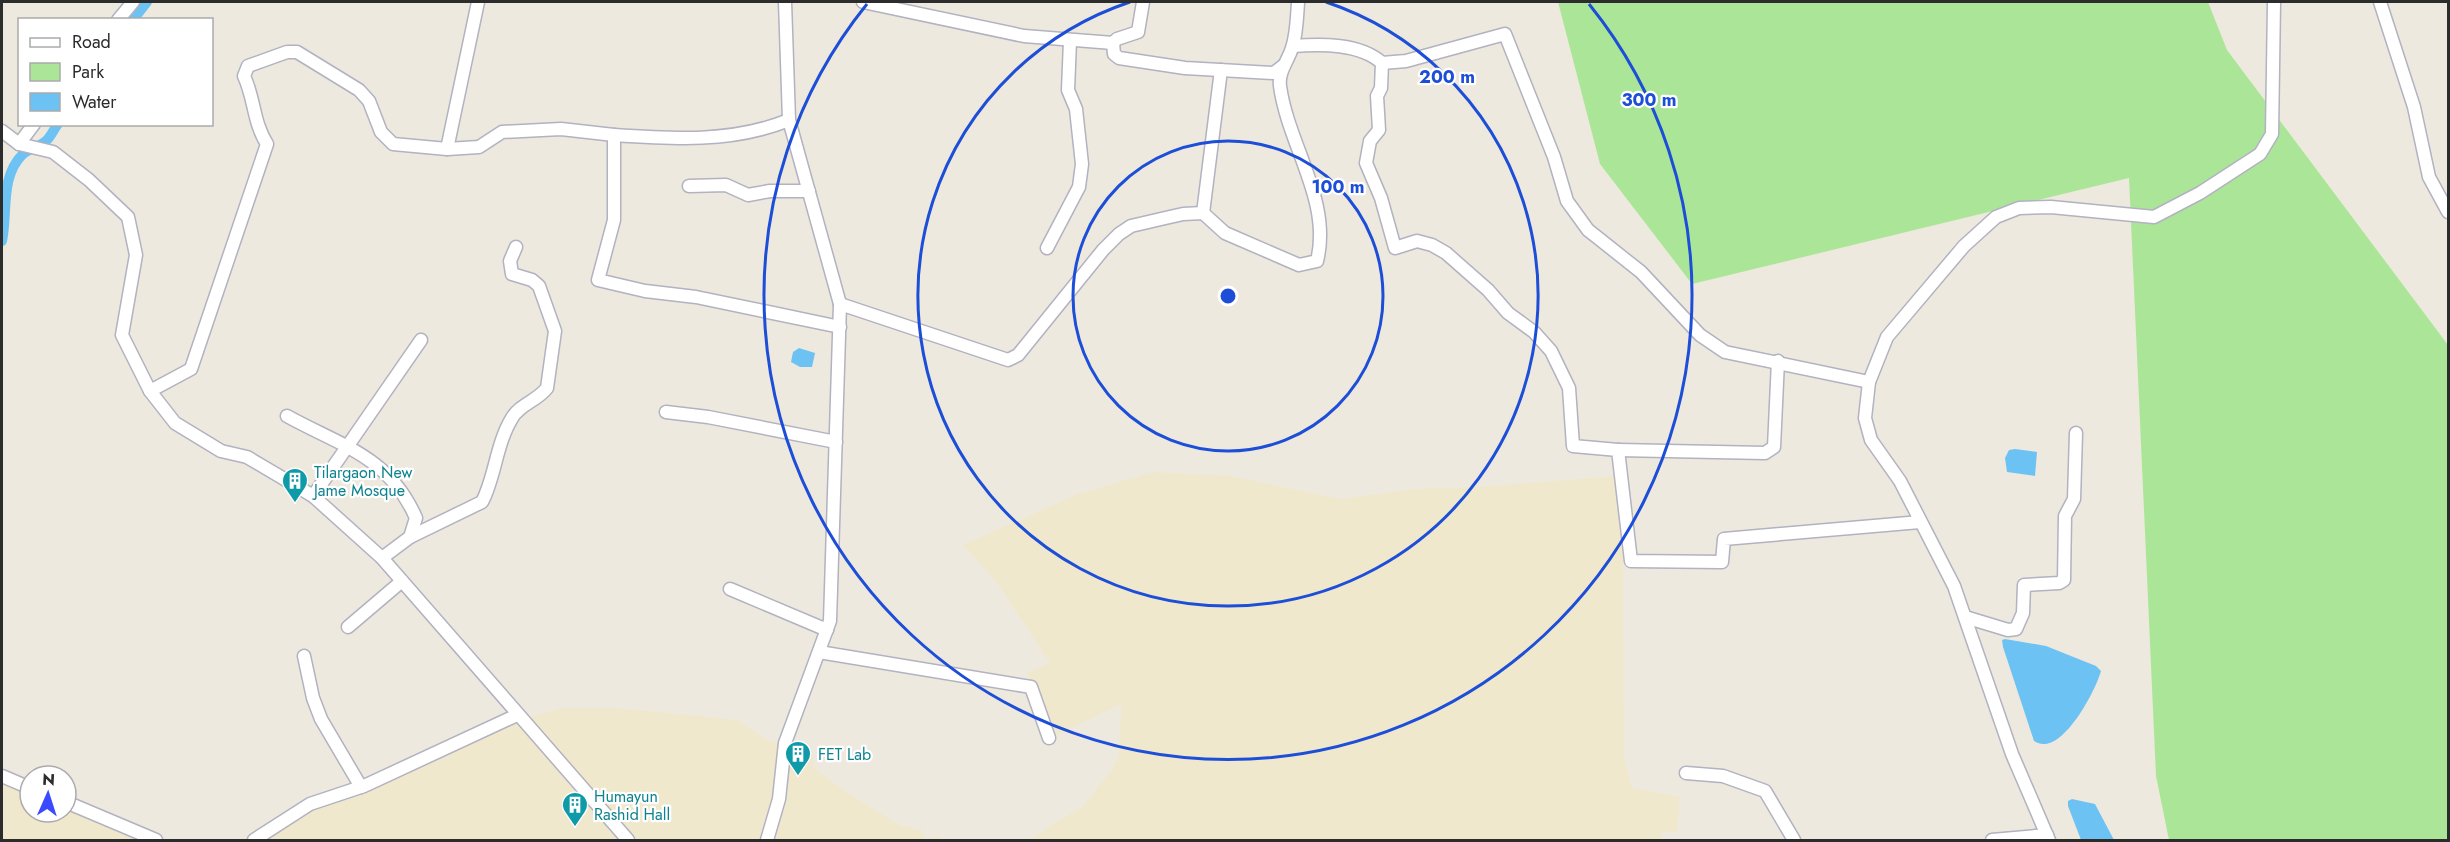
<svg xmlns="http://www.w3.org/2000/svg" width="2450" height="842" font-family="Jost,sans-serif">
  <style>
    .education { fill: #f0e8cd }
    .green { fill: #abe698 }
    .water { fill: #6dc2f4 }
    .lines { fill: none; stroke-linecap: round; stroke-linejoin: round }
    .canal { stroke: #6dc2f4; stroke-width: 10 }
    .minor-casing { stroke: #b2b2c0; stroke-width: 15 }
    .minor { stroke: #fff; stroke-width: 12 }
    .ring { fill: none; stroke: #1d4ed8; stroke-width: 3 }
    .labels { text-anchor: middle; dominant-baseline: central; stroke-width: 4.5; stroke-linejoin: round; paint-order: stroke }
    .culture-label { font-size: 16px; fill: #0d838f; stroke: #fff; text-anchor: start }
    .centre { fill: #1d4ed8; stroke: #fff; stroke-width: 3 }
    .ring-label { font-size: 18px; text-anchor: middle; font-weight: bold; fill: #1d4ed8; stroke: #fff; stroke-width: 4.5; stroke-linejoin: round; paint-order: stroke }
  </style>
  <rect width="100%" height="100%" fill="#eee9de"/>
  <g class="education">
    <path d="M 1153,472 L 1231,476 L 1340,499 L 1415,489 L 1493,486 L 1615,476 L 1623,555 L 1624,758 L 1632,788 L 1680,797 L 1677,832 L 1662,831 L 1661,840 L 1030,840 L 1055,822 L 1081,808 L 1111,771 L 1119,756 L 1121,704 L 1053,737 L 1027,672 L 1050,663 L 997,583 L 963,545 L 1078,494 Z"/>
    <path d="M 560,708 L 618,708 L 737,720 L 767,740 L 782,744 L 782,750 L 813,754 L 813,767 L 845,791 L 899,825 L 922,830 L 926,839 L 939,836 L 942,840 L 266,840 L 306,811 L 397,778 L 513,723 Z"/>
    <path d="M 2,784 L 30,795 L 30,812 L 66,812 L 66,809 L 138,840 L 2,840 Z"/>
  </g>
  <path class="green" d="M 1558,2 L 2208,2 L 2227,50 L 2448,345 L 2448,840 L 2169,840 L 2156,776 L 2129,178 L 1692,284 L 1600,164 Z"/>
  <g class="water">
    <path d="M 799,348 L 815,353 L 812,367 L 800,367 L 791,362 L 793,352 Z"/>
    <path d="M 2015,449 L 2037,452 L 2035,476 L 2007,472 L 2005,458 L 2009,450 Z"/>
    <path d="M 2005,639 L 2046,646 L 2096,666 L 2101,671 C 2095,692 2060,759 2034,741 L 2003,647 L 2002,640 Z"/>
    <path d="M 2072,799 L 2095,804 L 2114,840 L 2081,840 L 2068,806 L 2068,801 Z"/>
  </g>
  <g class="lines">
    <g class="canal">
      <path d="M 133,20 L 147,2"/>
      <path d="M 2,241 C 8,213 0,177 22,155 C 29,148 40,147 47,140 C 51,136 54,129 58,124"/>
    </g>
    <defs>
      <g id="minor">
        <path d="M 863,2 L 1024,36 L 1113,43 L 1117,39 L 1138,32 L 1143,2"/>
        <path d="M 2380,2 L 2414,107 L 2429,177 L 2448,212"/>
        <path d="M 118,20 L 133,2"/>
        <path d="M 1113,43 L 1114,54 L 1119,58 L 1185,68 L 1274,73 L 1283,66"/>
        <path d="M 1293,46 C 1321,44 1360,43 1382,63 L 1406,61 L 1505,34 L 1554,157 L 1567,201 L 1588,230 L 1641,272 L 1700,335 L 1725,352 L 1869,382"/>
        <path d="M 1382,63 L 1381,88 L 1377,96 L 1379,130 L 1370,141 L 1366,163 L 1381,198 L 1395,248 L 1417,241 L 1432,245 L 1446,253 L 1488,290 L 1508,313 L 1534,332 L 1551,351 L 1569,388 L 1573,446 L 1618,450 L 1631,561 L 1722,562 L 1724,539 L 1920,522"/>
        <path d="M 2,131 L 19,144 L 53,152 L 89,180 L 128,217 L 136,255 L 122,335 L 150,391 L 175,423 L 221,451 L 247,457 L 313,496 L 382,558 L 628,840"/>
        <path d="M 614,135 C 673,139 732,143 789,120"/>
        <path d="M 19,144 L 34,124"/>
        <path d="M 447,149 L 478,2"/>
        <path d="M 689,186 L 726,185 L 748,195 L 770,191 L 809,191"/>
        <path d="M 1203,213 L 1221,70"/>
        <path d="M 1047,248 L 1079,187 L 1082,164 L 1076,109 L 1068,90 L 1070,41"/>
        <path d="M 840,304 L 1008,360 L 1018,355 L 1103,250 L 1119,234 L 1131,226 L 1161,219 L 1183,214 L 1203,213 L 1225,233 L 1299,265 L 1317,261 C 1332,201 1288,145 1280,86 C 1278,72 1288,61 1292,48 C 1297,33 1297,16 1298,2"/>
        <path d="M 150,391 L 191,369 L 267,144 C 253,122 255,100 244,76 L 248,66 L 287,52 L 297,52 L 359,90 L 369,101 L 381,132 L 393,144 L 447,149 L 479,147 L 502,132 L 561,129 L 614,135 L 614,220 L 598,280 L 645,291 L 696,297 L 840,327"/>
        <path d="M 666,412 L 708,417 L 836,442"/>
        <path d="M 287,416 C 341,446 389,456 416,518 L 410,537 L 382,558"/>
        <path d="M 1618,450 L 1765,453 L 1774,447 L 1778,361"/>
        <path d="M 313,496 L 421,340"/>
        <path d="M 410,537 L 482,502 C 495,478 496,444 512,418 C 520,404 537,401 547,388 L 555,331 L 539,286 L 532,280 L 512,274 L 510,261 L 516,247"/>
        <path d="M 730,589 L 827,630"/>
        <path d="M 1965,617 L 2008,630 L 2016,629 L 2023,613 L 2024,585 L 2059,583 L 2064,580 L 2065,516 L 2074,499 L 2076,433"/>
        <path d="M 348,627 L 402,581"/>
        <path d="M 819,652 L 1031,687 L 1049,738"/>
        <path d="M 304,656 L 313,698 L 321,719 L 361,787"/>
        <path d="M 1686,773 L 1723,776 L 1765,791 L 1794,840"/>
        <path d="M 2,776 L 30,788"/>
        <path d="M 66,802 L 156,840"/>
        <path d="M 254,840 L 310,804 L 364,786 L 517,715"/>
        <path d="M 767,840 L 779,799 L 785,743 L 830,621 L 840,304 L 789,120 L 785,2"/>
        <path d="M 1992,840 L 2047,835"/>
        <path d="M 2049,840 L 2012,754 L 1954,586 L 1900,481 L 1871,440 L 1865,418 L 1869,382 L 1887,337 L 1964,246 L 1996,217 L 2019,208 L 2051,207 L 2154,217 L 2200,193 L 2260,154 L 2272,134 L 2274,2"/>
      </g>
    </defs>
    <use href="#minor" class="minor-casing"/>
    <use href="#minor" class="minor"/>
  </g>
  <g class="ring">
    <circle cx="1228" cy="296" r="155"/>
    <path d="M1326 2A310 310 0 1 1 1130 2"/>
    <path d="M1589 4A464 464 0 1 1 867 4"/>
  </g>
  <defs>
    <symbol id="building-pin" viewBox="-11 -11 22 30"><path d="M0 17L-7.5 6A9.5 9.5 0 1 1 7.5 6Z" fill="#0f9aa8" stroke="#fff"/><path d="M-4-6H4V6H1V3H-1V6H-4ZM-2.5-4.3h1.7v1.8h-1.7ZM.8-4.3h1.7v1.8H.8ZM-2.5-1h1.7V.8h-1.7ZM.8-1h1.7V.8H.8Z" fill="#fff"/></symbol>
  </defs>
  <g fill-rule="evenodd">
    <use href="#building-pin" x="280" y="466" width="30" height="40"/>
    <use href="#building-pin" x="783" y="739" width="30" height="40"/>
    <use href="#building-pin" x="560" y="790" width="30" height="40"/>
  </g>
  <g class="labels">
    <g class="culture-label">
      <text x="314" y="472">Tilargaon New<tspan x="314" dy="18">Jame Mosque</tspan></text>
      <text x="818" y="754">FET Lab</text>
      <text x="594" y="796">Humayun<tspan x="594" dy="18">Rashid Hall</tspan></text>
    </g>
  </g>
  <circle cx="1228" cy="296" r="9" class="centre"/>
  <g class="ring-label">
    <text x="1447" y="83">200 m</text>
    <text x="1649" y="106">300 m</text>
    <text x="1338" y="193">100 m</text>
  </g>
  <rect width="2450" height="842" fill="none" stroke="#2c2c2c" stroke-width="6"/>
  <rect x="18" y="18" width="195" height="108" fill="#ffffff" stroke="#ababab" stroke-width="1.5"/>
  <rect x="30" y="38" width="30" height="9" fill="#ffffff" stroke="#ababab" stroke-width="1.5"/>
  <text x="72" y="48" font-size="18" fill="#2c2c2c">Road</text>
  <rect x="30" y="63" width="30" height="18" fill="#abe698" stroke="#ababab" stroke-width="1.5"/>
  <text x="72" y="78" font-size="18" fill="#2c2c2c">Park</text>
  <rect x="30" y="93" width="30" height="18" fill="#6dc2f4" stroke="#ababab" stroke-width="1.5"/>
  <text x="72" y="108" font-size="18" fill="#2c2c2c">Water</text>
  <g transform="translate(48 794) rotate(3)"><circle r="28" fill="#ffffff" stroke="#ababab" stroke-width="1.5"/>
  <path d="M0-4.5L10 22L0 15L-10 22Z" fill="#3a4aff"/>
  <text y="-9" font-size="16" font-weight="bold" text-anchor="middle" fill="#2c2c2c">N</text>
  </g>
</svg>
